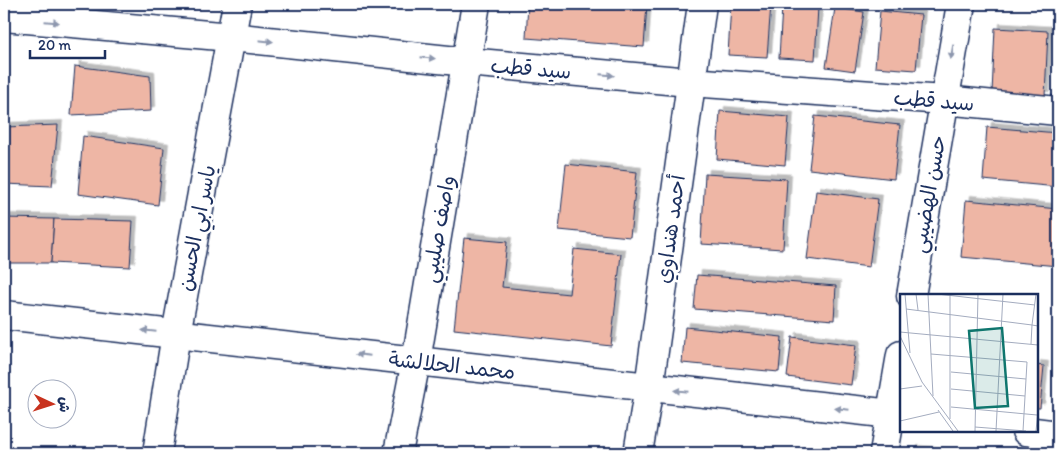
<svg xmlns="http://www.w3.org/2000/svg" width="1062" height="457" font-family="Itim,'Playpen Sans Arabic',sans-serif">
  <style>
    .building { fill: #eeb6a5; stroke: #1b2f5e; filter: url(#shadow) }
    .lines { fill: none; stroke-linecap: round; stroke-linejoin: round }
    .minor-casing { stroke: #1b2f5e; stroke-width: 31 }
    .minor { stroke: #fff; stroke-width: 28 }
    .oneway { fill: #8d97ae }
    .labels { text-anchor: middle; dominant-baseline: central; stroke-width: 5; stroke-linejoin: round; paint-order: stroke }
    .street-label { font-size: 21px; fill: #1b2f5e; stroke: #fff }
    .inset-road { fill: none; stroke: #a4acbf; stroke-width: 1 }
    .view { fill: #0f766e; fill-opacity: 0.15; stroke: #0f766e; stroke-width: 2.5 }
    .inset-edge { fill: none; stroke: #1b2f5e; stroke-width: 2.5 }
  </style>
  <defs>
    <filter id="shadow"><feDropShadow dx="4.5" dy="-4.5" stdDeviation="0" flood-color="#0004"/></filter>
  </defs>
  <rect width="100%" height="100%" fill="#fff"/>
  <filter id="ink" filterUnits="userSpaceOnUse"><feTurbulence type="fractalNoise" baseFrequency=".02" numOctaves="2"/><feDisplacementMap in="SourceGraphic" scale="10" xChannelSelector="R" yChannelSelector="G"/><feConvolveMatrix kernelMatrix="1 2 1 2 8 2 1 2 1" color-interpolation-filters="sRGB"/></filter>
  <g filter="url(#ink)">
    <g class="building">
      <path d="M 528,4 L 647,4 L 644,47 L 526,38 Z"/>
      <path d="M 731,4 L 771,4 L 767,57 L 728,55 Z"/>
      <path d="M 782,6 L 818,7 L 815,60 L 779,58 Z"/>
      <path d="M 835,8 L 864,12 L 855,71 L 826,67 Z"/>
      <path d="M 880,11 L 921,15 L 916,70 L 875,67 Z"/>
      <path d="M 995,28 L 1048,31 L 1045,96 L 992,93 Z"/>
      <path d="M 75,66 L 150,76 L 151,111 L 71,115 Z"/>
      <path d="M 720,111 L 789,117 L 785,165 L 717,159 Z"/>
      <path d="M 815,116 L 900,125 L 894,179 L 809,169 Z"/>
      <path d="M 58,125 L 52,186 L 4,184 L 4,127 Z"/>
      <path d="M 987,127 L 1058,133 L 1058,187 L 983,180 Z"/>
      <path d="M 83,136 L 164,148 L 158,205 L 78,194 Z"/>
      <path d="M 566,164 L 637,172 L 630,237 L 559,230 Z"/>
      <path d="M 705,174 L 787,179 L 783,249 L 701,244 Z"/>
      <path d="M 816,191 L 878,199 L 869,267 L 807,259 Z"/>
      <path d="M 966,200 L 1058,209 L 1058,266 L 961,257 Z"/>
      <path d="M 4,218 L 54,219 L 51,263 L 4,263 Z"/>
      <path d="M 54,219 L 133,221 L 130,267 L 51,263 Z"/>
      <path d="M 464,238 L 507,242 L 502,287 L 569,294 L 574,249 L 621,254 L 611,346 L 454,329 Z"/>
      <path d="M 697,275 L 836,286 L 834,320 L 694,309 Z"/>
      <path d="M 685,327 L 782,337 L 779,372 L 682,363 Z"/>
      <path d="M 792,337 L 856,345 L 851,385 L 787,377 Z"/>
      <path d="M 1036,365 L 1044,366 L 1040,408 L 1036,408 Z"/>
      <path d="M 913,450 L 953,453 L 913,453 Z"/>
    </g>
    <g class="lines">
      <defs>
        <g id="minor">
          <path d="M 4,17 L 231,37 L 467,62 L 690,82 L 944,100 L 1058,111"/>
          <path d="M 911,296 L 961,4"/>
          <path d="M 4,315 L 901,415"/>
          <path d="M 1026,431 L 1058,435"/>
          <path d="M 157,453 L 176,334 L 237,4"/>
          <path d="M 398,453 L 416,361 L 476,4"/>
          <path d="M 638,453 L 649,387 L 702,4"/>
          <path d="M 884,453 L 901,355"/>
        </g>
      </defs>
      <use href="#minor" class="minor-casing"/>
      <use href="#minor" class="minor"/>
    </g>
    <defs><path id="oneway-solid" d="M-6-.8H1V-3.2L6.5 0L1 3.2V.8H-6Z" transform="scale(1.25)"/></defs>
    <g class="oneway">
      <use href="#oneway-solid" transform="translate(52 22) rotate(5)"/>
      <use href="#oneway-solid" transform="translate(266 41) rotate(6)"/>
      <use href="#oneway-solid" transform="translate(952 52) rotate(100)"/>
      <use href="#oneway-solid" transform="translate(428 58) rotate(6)"/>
      <use href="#oneway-solid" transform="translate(607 75) rotate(5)"/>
      <use href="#oneway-solid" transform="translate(149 331) rotate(-174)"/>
      <use href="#oneway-solid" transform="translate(363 355) rotate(-174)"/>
      <use href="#oneway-solid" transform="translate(681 391) rotate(-174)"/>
      <use href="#oneway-solid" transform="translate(842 409) rotate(-174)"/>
    </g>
  </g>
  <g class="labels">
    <g class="street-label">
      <text transform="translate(531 68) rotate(5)">سيد قطب</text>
      <text transform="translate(934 100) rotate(5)">سيد قطب</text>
      <text transform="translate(928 194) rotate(-80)">حسن الهضيبي</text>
      <text transform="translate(196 228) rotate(-79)">ياسر ابي الحسن</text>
      <text transform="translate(438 229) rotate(-80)">واصف صليبي</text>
      <text transform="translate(670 229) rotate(-82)">أحمد هنداوي</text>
      <text transform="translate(452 365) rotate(6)">محمد الحلالشة</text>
    </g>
  </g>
  <g transform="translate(900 294)">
    <rect width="138" height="138" fill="#fff"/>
    <path class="inset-road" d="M 5,0 L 10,59M 16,0 L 18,16M 28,0 L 33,102M 37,0 L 135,11M 50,0 L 50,125M 6,15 L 132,31 L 136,0M 0,38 L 138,51M 0,42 L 22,88 L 58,137M 131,50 L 132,31 L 138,32M 31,60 L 127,68 L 123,137M 51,78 L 126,85M 0,95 L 22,92M 51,95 L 125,102M 51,113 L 137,121M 38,116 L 53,137M 0,127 L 39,118M 75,133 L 126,137M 75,137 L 78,0M 96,137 L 103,0M 136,137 L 138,116"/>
    <path class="view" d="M 102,34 L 108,112 L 75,114 L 69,37 Z"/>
    <rect width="138" height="138" class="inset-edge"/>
  </g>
  <rect width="1062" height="457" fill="none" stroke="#fff" stroke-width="20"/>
  <rect x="10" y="10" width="1042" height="437" fill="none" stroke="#1b2f5e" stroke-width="2" filter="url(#ink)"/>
  <g transform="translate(52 404) rotate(94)"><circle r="24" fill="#ffffff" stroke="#a4acbf"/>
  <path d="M0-4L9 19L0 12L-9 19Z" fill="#c8321e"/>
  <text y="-8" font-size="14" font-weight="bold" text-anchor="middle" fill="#1b2f5e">ش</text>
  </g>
  <path d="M30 50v8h75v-8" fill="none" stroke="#1b2f5e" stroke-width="2.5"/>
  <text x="38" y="50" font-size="15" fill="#1b2f5e" stroke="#ffffff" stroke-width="4" paint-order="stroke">20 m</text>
</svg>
